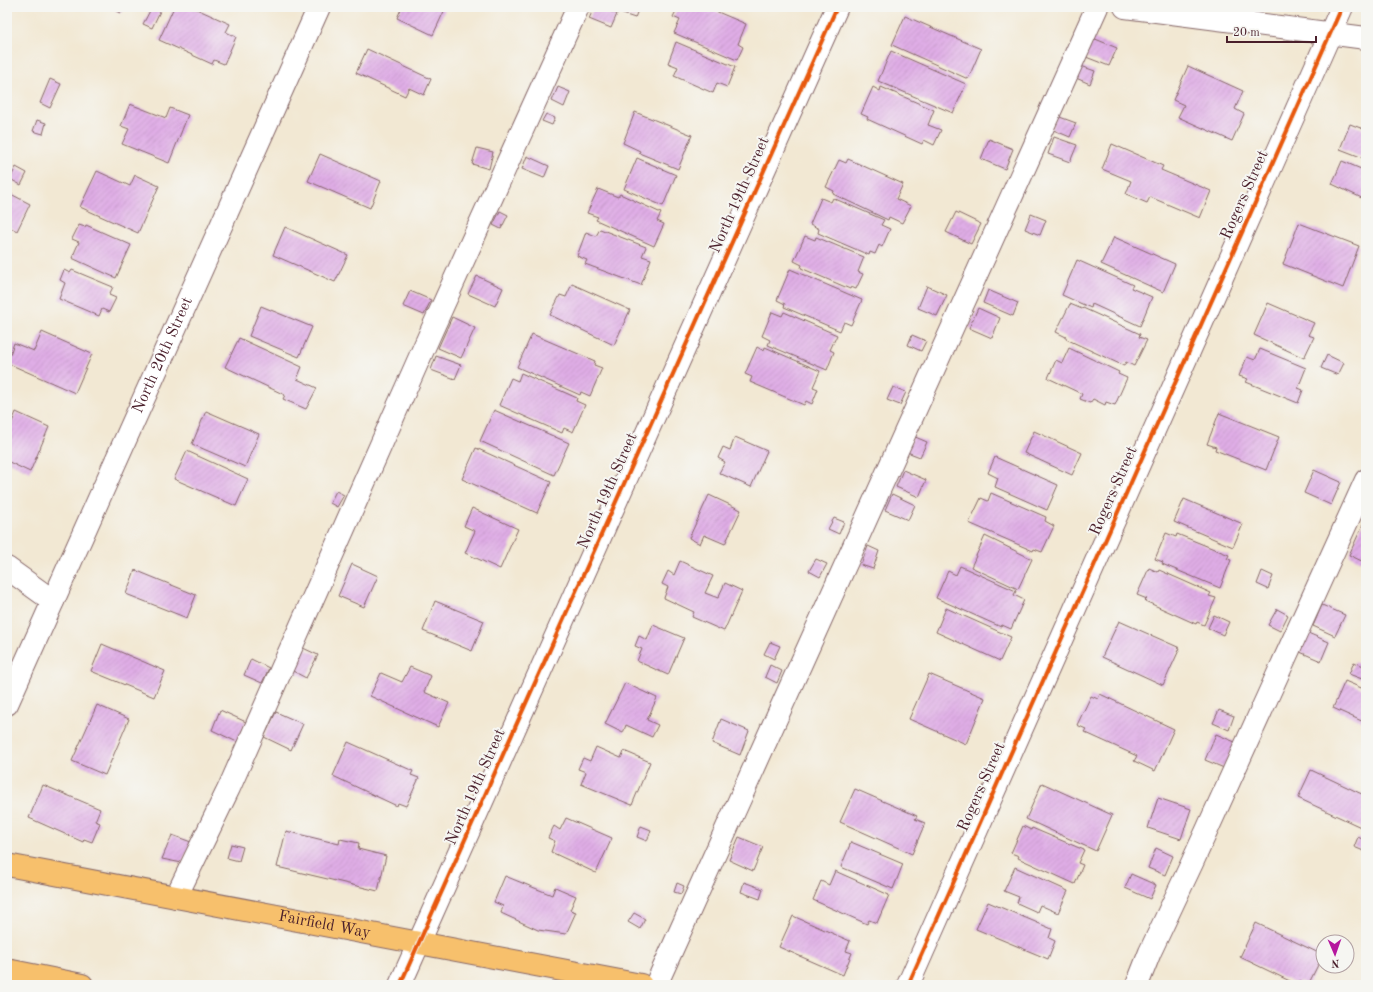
<svg xmlns="http://www.w3.org/2000/svg" width="1373" height="992" font-family="'Old Standard TT',serif">
  <style>
    .building { fill: url(#building-hatch) }
    .lines { fill: none; stroke-linecap: round; stroke-linejoin: round }
    .minor-casing { stroke: #856566; stroke-width: 24 }
    .major-casing { stroke: #856566; stroke-width: 24 }
    .minor { stroke: #fff; stroke-width: 22 }
    .major { stroke: #f7c06c; stroke-width: 22 }
    .cycleway-casing { stroke: #f6f6f2; stroke-width: 6 }
    .cycleway { stroke: #e8590c; stroke-width: 4 }
    .labels { text-anchor: middle; dominant-baseline: central; stroke-width: 4; stroke-linejoin: round; paint-order: stroke }
    .street-label { font-size: 16px; fill: #4a1f2b; stroke: #f6f6f2 }
  </style>
  <defs>
    <pattern id="building-hatch" width="6" height="6" patternUnits="userSpaceOnUse"><rect width="6" height="6" fill="#dfade6"/><path d="M-1 1l2-2M0 6l6-6M5 7l2-2" fill="none" stroke="#c194c5"/></pattern>
  </defs>
  <rect width="100%" height="100%" fill="#f6f6f2"/>
  <filter id="ink" filterUnits="userSpaceOnUse"><feTurbulence type="fractalNoise" baseFrequency=".025" numOctaves="2"/><feDisplacementMap in="SourceGraphic" scale="8" xChannelSelector="R" yChannelSelector="G"/><feConvolveMatrix kernelMatrix="1 2 1 2 8 2 1 2 1" color-interpolation-filters="sRGB"/></filter>
  <filter id="wash" filterUnits="userSpaceOnUse"><feTurbulence type="fractalNoise" baseFrequency=".012" numOctaves="4" result="noise"/><feDisplacementMap in="SourceGraphic" scale="16" xChannelSelector="R" yChannelSelector="G"/><feGaussianBlur stdDeviation="0.9" result="paint"/><feColorMatrix in="noise" values="0 0 0 0 0 0 0 0 0 0 0 0 0 0 0 0 0 1.4 0 .05"/><feComposite in="paint" operator="in"/></filter>
  <g filter="url(#wash)">
    <rect width="100%" height="100%" fill="#f2e8d3"/>
    <g id="blocks">
      <g class="building">
        <path d="M 109,7 L 124,7 L 121,13 Z"/>
        <path d="M 152,7 L 162,7 L 152,28 L 143,24 Z"/>
        <path d="M 174,7 L 192,7 L 230,24 L 226,32 L 236,37 L 224,64 L 214,60 L 212,64 L 159,40 Z"/>
        <path d="M 402,7 L 446,7 L 433,35 L 397,18 Z"/>
        <path d="M 594,7 L 600,7 L 617,14 L 611,28 L 589,19 Z"/>
        <path d="M 622,7 L 639,7 L 635,18 L 620,13 Z"/>
        <path d="M 678,7 L 706,7 L 746,24 L 738,44 L 743,47 L 737,60 L 674,33 L 680,20 L 673,17 Z"/>
        <path d="M 905,16 L 981,49 L 968,79 L 892,45 Z"/>
        <path d="M 1093,38 L 1117,48 L 1109,66 L 1086,57 Z"/>
        <path d="M 676,42 L 735,67 L 727,87 L 717,83 L 713,93 L 674,76 L 678,67 L 668,63 Z"/>
        <path d="M 367,49 L 431,79 L 424,95 L 409,88 L 405,96 L 356,73 Z"/>
        <path d="M 891,51 L 966,84 L 953,113 L 878,81 Z"/>
        <path d="M 1081,66 L 1095,71 L 1090,84 L 1076,78 Z"/>
        <path d="M 1188,66 L 1243,91 L 1235,109 L 1244,114 L 1232,141 L 1178,117 L 1184,105 L 1173,100 Z"/>
        <path d="M 50,79 L 61,84 L 50,108 L 40,103 Z"/>
        <path d="M 558,87 L 570,92 L 564,107 L 552,101 Z"/>
        <path d="M 873,87 L 880,91 L 881,87 L 934,110 L 928,125 L 941,130 L 934,145 L 924,140 L 922,144 L 867,119 L 868,117 L 861,114 Z"/>
        <path d="M 130,104 L 166,118 L 170,108 L 188,115 L 169,163 L 122,144 L 129,129 L 121,126 Z"/>
        <path d="M 635,112 L 692,135 L 678,169 L 639,153 L 640,151 L 623,143 Z"/>
        <path d="M 546,114 L 555,118 L 552,125 L 542,121 Z"/>
        <path d="M 1057,116 L 1076,123 L 1070,137 L 1051,129 Z"/>
        <path d="M 37,120 L 46,123 L 43,134 L 33,131 Z"/>
        <path d="M 1350,124 L 1366,130 L 1366,159 L 1340,149 Z"/>
        <path d="M 1054,137 L 1077,145 L 1070,162 L 1048,154 Z"/>
        <path d="M 989,139 L 1013,149 L 1005,169 L 981,159 Z"/>
        <path d="M 1112,144 L 1163,166 L 1161,170 L 1211,191 L 1200,218 L 1150,197 L 1147,203 L 1126,194 L 1131,181 L 1102,169 Z"/>
        <path d="M 477,148 L 493,152 L 489,169 L 472,164 Z"/>
        <path d="M 320,154 L 381,181 L 370,208 L 308,181 Z"/>
        <path d="M 527,156 L 549,166 L 544,178 L 522,169 Z"/>
        <path d="M 637,158 L 676,175 L 663,206 L 624,189 Z"/>
        <path d="M 848,159 L 903,184 L 896,199 L 911,206 L 902,223 L 889,217 L 888,220 L 833,194 L 834,191 L 826,187 L 839,160 L 846,163 Z"/>
        <path d="M 1342,161 L 1366,171 L 1366,200 L 1332,184 Z"/>
        <path d="M 16,167 L 27,173 L 21,185 L 10,179 Z"/>
        <path d="M 97,171 L 130,186 L 135,175 L 159,186 L 138,233 L 80,207 Z"/>
        <path d="M 598,189 L 618,197 L 620,194 L 661,213 L 657,221 L 664,224 L 654,246 L 596,220 L 598,217 L 587,213 Z"/>
        <path d="M 7,192 L 30,204 L 17,231 L 7,226 Z"/>
        <path d="M 821,198 L 831,202 L 833,198 L 884,220 L 881,225 L 890,229 L 882,247 L 879,245 L 875,254 L 870,252 L 869,255 L 818,233 L 819,229 L 810,224 Z"/>
        <path d="M 500,211 L 508,215 L 501,229 L 493,225 Z"/>
        <path d="M 956,212 L 981,224 L 971,244 L 946,232 Z"/>
        <path d="M 1031,214 L 1046,220 L 1040,235 L 1025,229 Z"/>
        <path d="M 1299,223 L 1359,246 L 1343,288 L 1283,264 Z"/>
        <path d="M 79,225 L 85,227 L 86,225 L 131,245 L 116,278 L 72,258 L 79,242 L 72,239 Z"/>
        <path d="M 285,227 L 348,255 L 335,282 L 273,255 Z"/>
        <path d="M 600,229 L 646,247 L 642,256 L 651,259 L 641,285 L 585,264 L 587,260 L 577,256 L 586,232 L 596,236 Z"/>
        <path d="M 805,236 L 815,240 L 816,237 L 864,257 L 858,272 L 863,274 L 856,289 L 851,287 L 850,289 L 801,268 L 802,265 L 794,261 Z"/>
        <path d="M 1114,237 L 1175,264 L 1163,292 L 1101,264 Z"/>
        <path d="M 1077,260 L 1133,285 L 1131,288 L 1152,297 L 1140,326 L 1092,304 L 1091,308 L 1062,295 Z"/>
        <path d="M 790,269 L 862,300 L 851,325 L 844,322 L 840,331 L 784,307 L 785,304 L 777,300 Z"/>
        <path d="M 64,270 L 70,273 L 72,270 L 113,287 L 109,295 L 116,298 L 109,312 L 102,309 L 99,316 L 59,299 L 65,283 L 60,280 Z"/>
        <path d="M 477,276 L 503,288 L 495,306 L 468,294 Z"/>
        <path d="M 572,284 L 630,310 L 614,345 L 550,315 L 560,295 L 566,297 Z"/>
        <path d="M 927,286 L 947,295 L 937,316 L 918,308 Z"/>
        <path d="M 988,290 L 1018,303 L 1013,316 L 983,303 Z"/>
        <path d="M 410,291 L 431,300 L 424,315 L 403,306 Z"/>
        <path d="M 1268,303 L 1314,323 L 1308,335 L 1314,337 L 1304,358 L 1254,335 Z"/>
        <path d="M 1070,304 L 1082,309 L 1083,308 L 1140,334 L 1139,337 L 1147,340 L 1134,366 L 1126,362 L 1124,366 L 1066,339 L 1066,337 L 1056,332 Z"/>
        <path d="M 261,306 L 312,327 L 299,357 L 249,336 Z"/>
        <path d="M 978,308 L 1000,318 L 992,338 L 969,328 Z"/>
        <path d="M 772,312 L 782,316 L 784,312 L 837,335 L 830,350 L 834,352 L 827,370 L 768,345 L 770,340 L 762,336 Z"/>
        <path d="M 452,317 L 475,328 L 461,358 L 438,348 Z"/>
        <path d="M 42,332 L 92,354 L 75,393 L 7,363 L 14,343 L 34,351 Z"/>
        <path d="M 532,334 L 595,361 L 594,365 L 602,368 L 590,396 L 581,392 L 580,395 L 517,367 Z"/>
        <path d="M 912,335 L 926,341 L 921,351 L 908,345 Z"/>
        <path d="M 239,338 L 302,367 L 297,379 L 317,388 L 306,409 L 283,399 L 285,395 L 225,367 Z"/>
        <path d="M 757,347 L 764,351 L 765,347 L 820,371 L 813,387 L 818,389 L 812,404 L 806,401 L 804,405 L 750,382 L 752,377 L 745,374 Z"/>
        <path d="M 1069,348 L 1119,372 L 1118,374 L 1127,378 L 1115,405 L 1106,402 L 1105,405 L 1093,399 L 1090,403 L 1080,399 L 1082,394 L 1048,378 L 1056,360 L 1062,363 Z"/>
        <path d="M 1260,349 L 1306,368 L 1298,388 L 1303,390 L 1298,403 L 1246,382 L 1248,379 L 1239,376 L 1247,357 L 1255,360 Z"/>
        <path d="M 1327,355 L 1344,363 L 1338,375 L 1321,368 Z"/>
        <path d="M 436,356 L 461,365 L 455,379 L 431,370 Z"/>
        <path d="M 521,373 L 577,398 L 576,401 L 585,405 L 573,432 L 564,428 L 562,433 L 499,405 L 511,378 L 518,381 Z"/>
        <path d="M 893,387 L 906,392 L 900,405 L 887,400 Z"/>
        <path d="M 494,410 L 569,443 L 554,475 L 480,441 Z"/>
        <path d="M 206,411 L 259,434 L 245,467 L 192,444 Z"/>
        <path d="M 16,412 L 49,427 L 30,472 L 7,461 L 7,435 Z"/>
        <path d="M 1219,413 L 1279,437 L 1266,470 L 1215,450 L 1216,447 L 1207,444 Z"/>
        <path d="M 1034,431 L 1082,453 L 1072,475 L 1024,453 Z"/>
        <path d="M 913,436 L 927,442 L 920,457 L 907,452 Z"/>
        <path d="M 735,437 L 767,451 L 751,487 L 719,473 L 725,462 L 718,458 L 723,447 L 730,450 Z"/>
        <path d="M 476,448 L 551,482 L 537,513 L 462,479 Z"/>
        <path d="M 187,451 L 248,479 L 236,506 L 174,479 Z"/>
        <path d="M 995,457 L 1058,485 L 1047,510 L 995,487 L 998,478 L 988,473 Z"/>
        <path d="M 903,470 L 926,480 L 919,497 L 896,487 Z"/>
        <path d="M 1314,470 L 1341,482 L 1331,505 L 1304,493 Z"/>
        <path d="M 336,491 L 344,495 L 337,507 L 330,503 Z"/>
        <path d="M 991,493 L 1046,517 L 1045,521 L 1054,526 L 1042,552 L 1034,549 L 1033,551 L 969,523 L 981,498 L 988,501 Z"/>
        <path d="M 892,494 L 915,505 L 908,520 L 885,510 Z"/>
        <path d="M 709,495 L 741,510 L 725,544 L 704,535 L 700,544 L 689,538 Z"/>
        <path d="M 1184,499 L 1243,524 L 1233,547 L 1174,522 Z"/>
        <path d="M 472,508 L 518,529 L 500,569 L 465,553 L 475,531 L 464,526 Z"/>
        <path d="M 834,518 L 844,522 L 839,534 L 828,529 Z"/>
        <path d="M 1364,522 L 1366,523 L 1366,563 L 1349,555 Z"/>
        <path d="M 1166,533 L 1176,537 L 1177,534 L 1229,555 L 1227,559 L 1231,560 L 1220,588 L 1162,564 L 1163,562 L 1155,559 Z"/>
        <path d="M 985,536 L 1032,559 L 1018,589 L 971,567 Z"/>
        <path d="M 868,546 L 879,551 L 873,569 L 861,565 Z"/>
        <path d="M 816,559 L 827,564 L 820,577 L 809,571 Z"/>
        <path d="M 680,561 L 713,576 L 705,593 L 718,598 L 725,583 L 742,591 L 724,631 L 692,617 L 694,612 L 664,598 L 668,587 L 662,584 L 668,571 L 674,575 Z"/>
        <path d="M 352,564 L 378,576 L 364,607 L 338,596 Z"/>
        <path d="M 960,566 L 1016,591 L 1014,595 L 1024,600 L 1011,629 L 1002,625 L 1001,627 L 936,598 L 948,571 L 956,575 Z"/>
        <path d="M 1149,568 L 1158,572 L 1159,570 L 1211,593 L 1209,596 L 1216,598 L 1204,625 L 1197,622 L 1196,624 L 1145,601 L 1147,599 L 1137,595 Z"/>
        <path d="M 135,570 L 196,595 L 187,618 L 126,594 Z"/>
        <path d="M 1262,571 L 1273,576 L 1268,589 L 1257,584 Z"/>
        <path d="M 435,601 L 484,621 L 472,651 L 423,631 Z"/>
        <path d="M 1322,605 L 1345,615 L 1335,636 L 1313,626 Z"/>
        <path d="M 946,608 L 1011,637 L 1000,661 L 936,632 Z"/>
        <path d="M 1277,609 L 1288,615 L 1280,631 L 1268,625 Z"/>
        <path d="M 1214,615 L 1229,622 L 1223,635 L 1208,628 Z"/>
        <path d="M 1119,621 L 1180,648 L 1163,685 L 1102,657 Z"/>
        <path d="M 653,625 L 684,638 L 668,675 L 637,661 L 642,649 L 635,646 L 639,636 L 647,640 Z"/>
        <path d="M 1308,633 L 1329,642 L 1321,661 L 1300,652 Z"/>
        <path d="M 770,642 L 780,646 L 774,659 L 764,654 Z"/>
        <path d="M 102,644 L 165,671 L 154,697 L 91,671 Z"/>
        <path d="M 303,648 L 318,655 L 306,678 L 291,670 Z"/>
        <path d="M 251,659 L 269,668 L 262,683 L 244,675 Z"/>
        <path d="M 1354,662 L 1366,667 L 1362,679 L 1349,674 Z"/>
        <path d="M 770,665 L 782,671 L 777,683 L 765,677 Z"/>
        <path d="M 410,667 L 431,676 L 424,692 L 449,703 L 438,727 L 370,696 L 381,673 L 402,682 Z"/>
        <path d="M 929,674 L 985,698 L 966,744 L 909,719 Z"/>
        <path d="M 1345,681 L 1366,690 L 1366,723 L 1333,708 Z"/>
        <path d="M 625,683 L 657,698 L 647,720 L 658,725 L 652,737 L 626,725 L 623,733 L 605,724 Z"/>
        <path d="M 1100,694 L 1174,729 L 1155,771 L 1134,761 L 1137,756 L 1084,732 L 1086,729 L 1077,725 L 1091,696 L 1098,699 Z"/>
        <path d="M 97,705 L 129,719 L 105,775 L 72,761 Z"/>
        <path d="M 220,710 L 246,722 L 237,742 L 212,730 Z"/>
        <path d="M 1219,710 L 1234,716 L 1229,730 L 1213,723 Z"/>
        <path d="M 276,712 L 303,724 L 291,750 L 264,737 Z"/>
        <path d="M 721,719 L 749,731 L 740,755 L 712,743 Z"/>
        <path d="M 1216,734 L 1235,742 L 1224,768 L 1205,760 Z"/>
        <path d="M 348,742 L 413,771 L 411,775 L 419,778 L 406,806 L 398,803 L 397,806 L 333,776 Z"/>
        <path d="M 596,747 L 621,758 L 624,751 L 650,762 L 632,805 L 581,784 L 586,772 L 578,769 L 583,758 L 590,761 Z"/>
        <path d="M 1311,770 L 1366,796 L 1365,829 L 1298,798 Z"/>
        <path d="M 1042,783 L 1112,815 L 1096,851 L 1026,819 Z"/>
        <path d="M 43,785 L 100,809 L 95,821 L 100,823 L 92,842 L 84,839 L 83,842 L 29,818 Z"/>
        <path d="M 855,789 L 917,816 L 915,819 L 925,823 L 912,854 L 840,822 Z"/>
        <path d="M 1158,798 L 1191,809 L 1181,839 L 1148,828 Z"/>
        <path d="M 566,818 L 612,838 L 596,873 L 551,852 L 555,841 L 548,838 L 554,826 L 560,830 Z"/>
        <path d="M 641,826 L 651,830 L 647,841 L 637,837 Z"/>
        <path d="M 1023,826 L 1031,830 L 1032,828 L 1084,850 L 1078,863 L 1083,865 L 1075,884 L 1018,858 L 1019,856 L 1011,853 Z"/>
        <path d="M 286,831 L 339,844 L 340,839 L 359,843 L 358,849 L 386,856 L 378,891 L 277,867 Z"/>
        <path d="M 172,835 L 191,842 L 182,863 L 162,859 Z"/>
        <path d="M 739,837 L 763,847 L 753,871 L 729,860 Z"/>
        <path d="M 1358,837 L 1366,841 L 1366,852 L 1354,847 Z"/>
        <path d="M 851,842 L 903,864 L 893,889 L 841,867 Z"/>
        <path d="M 231,844 L 243,847 L 239,861 L 227,858 Z"/>
        <path d="M 1156,848 L 1173,856 L 1165,875 L 1148,868 Z"/>
        <path d="M 1015,867 L 1068,891 L 1058,913 L 1040,905 L 1037,912 L 1017,903 L 1019,897 L 1004,891 Z"/>
        <path d="M 835,871 L 889,895 L 877,923 L 869,920 L 867,924 L 813,900 L 821,881 L 829,885 Z"/>
        <path d="M 1131,874 L 1156,885 L 1150,899 L 1125,888 Z"/>
        <path d="M 505,876 L 552,895 L 555,887 L 576,896 L 570,910 L 576,912 L 566,934 L 538,930 L 501,913 L 503,906 L 494,902 Z"/>
        <path d="M 744,882 L 763,889 L 760,899 L 741,892 Z"/>
        <path d="M 677,883 L 684,886 L 681,894 L 674,892 Z"/>
        <path d="M 988,902 L 1052,929 L 1049,938 L 1055,941 L 1048,959 L 976,929 Z"/>
        <path d="M 634,913 L 645,919 L 640,929 L 628,922 Z"/>
        <path d="M 793,916 L 850,941 L 846,951 L 852,953 L 843,975 L 779,947 Z"/>
        <path d="M 1256,923 L 1323,955 L 1308,985 L 1299,981 L 1298,985 L 1240,957 Z"/>
      </g>
    </g>
  </g>
  <g filter="url(#ink)">
    <use href="#blocks" fill-opacity="0" stroke="#856566" stroke-width="1"/>
    <g class="lines">
      <defs>
        <g id="minor">
          <path d="M 1125,7 L 1366,38"/>
          <path d="M 7,568 L 53,601"/>
          <path id="s1" d="M 7,704 L 319,7"/>
          <path d="M 176,897 L 229,788 L 430,334 L 578,7"/>
          <path d="M 400,985 L 837,7"/>
          <path d="M 656,985 L 1097,7"/>
          <path d="M 908,985 L 1342,7"/>
          <path d="M 1137,985 L 1150,952 L 1192,863 L 1366,480"/>
        </g>
        <g id="major">
          <path id="s2" d="M 7,865 L 641,985"/>
          <path d="M 7,970 L 82,985"/>
        </g>
      </defs>
      <use href="#minor" class="minor-casing"/>
      <use href="#major" class="major-casing"/>
      <use href="#minor" class="minor"/>
      <use href="#major" class="major"/>
      <defs>
        <g id="cycleway">
          <path d="M 400,985 L 837,7"/>
          <path d="M 908,985 L 1342,7"/>
        </g>
      </defs>
      <use href="#cycleway" class="cycleway-casing"/>
      <use href="#cycleway" class="cycleway"/>
    </g>
  </g>
  <g class="labels">
    <g class="street-label">
      <text transform="translate(740 195) rotate(-66)">North 19th Street</text>
      <text transform="translate(1245 195) rotate(-66)">Rogers Street</text>
      <text stroke="none"><textPath href="#s1" startOffset="382">North 20th Street</textPath></text>
      <text transform="translate(608 491) rotate(-66)">North 19th Street</text>
      <text transform="translate(1114 491) rotate(-66)">Rogers Street</text>
      <text transform="translate(476 787) rotate(-66)">North 19th Street</text>
      <text transform="translate(982 787) rotate(-66)">Rogers Street</text>
      <text stroke="none"><textPath href="#s2" startOffset="323">Fairfield Way</textPath></text>
    </g>
  </g>
  <rect width="1373" height="992" fill="none" stroke="#f6f6f2" stroke-width="24"/>
  <g transform="translate(1335 954) rotate(178)"><circle r="19" fill="#f6f6f2" stroke="#b1a0a2"/>
  <path d="M0-3L7 15L0 10L-7 15Z" fill="#b5179e"/>
  <text y="-6" font-size="11" font-weight="bold" text-anchor="middle" fill="#4a1f2b">N</text>
  </g>
  <path d="M1227 36v6h89v-6" fill="none" stroke="#4a1f2b" stroke-width="2"/>
  <text x="1233" y="36" font-size="12" fill="#4a1f2b" stroke="#f6f6f2" stroke-width="3" paint-order="stroke">20 m</text>
</svg>
